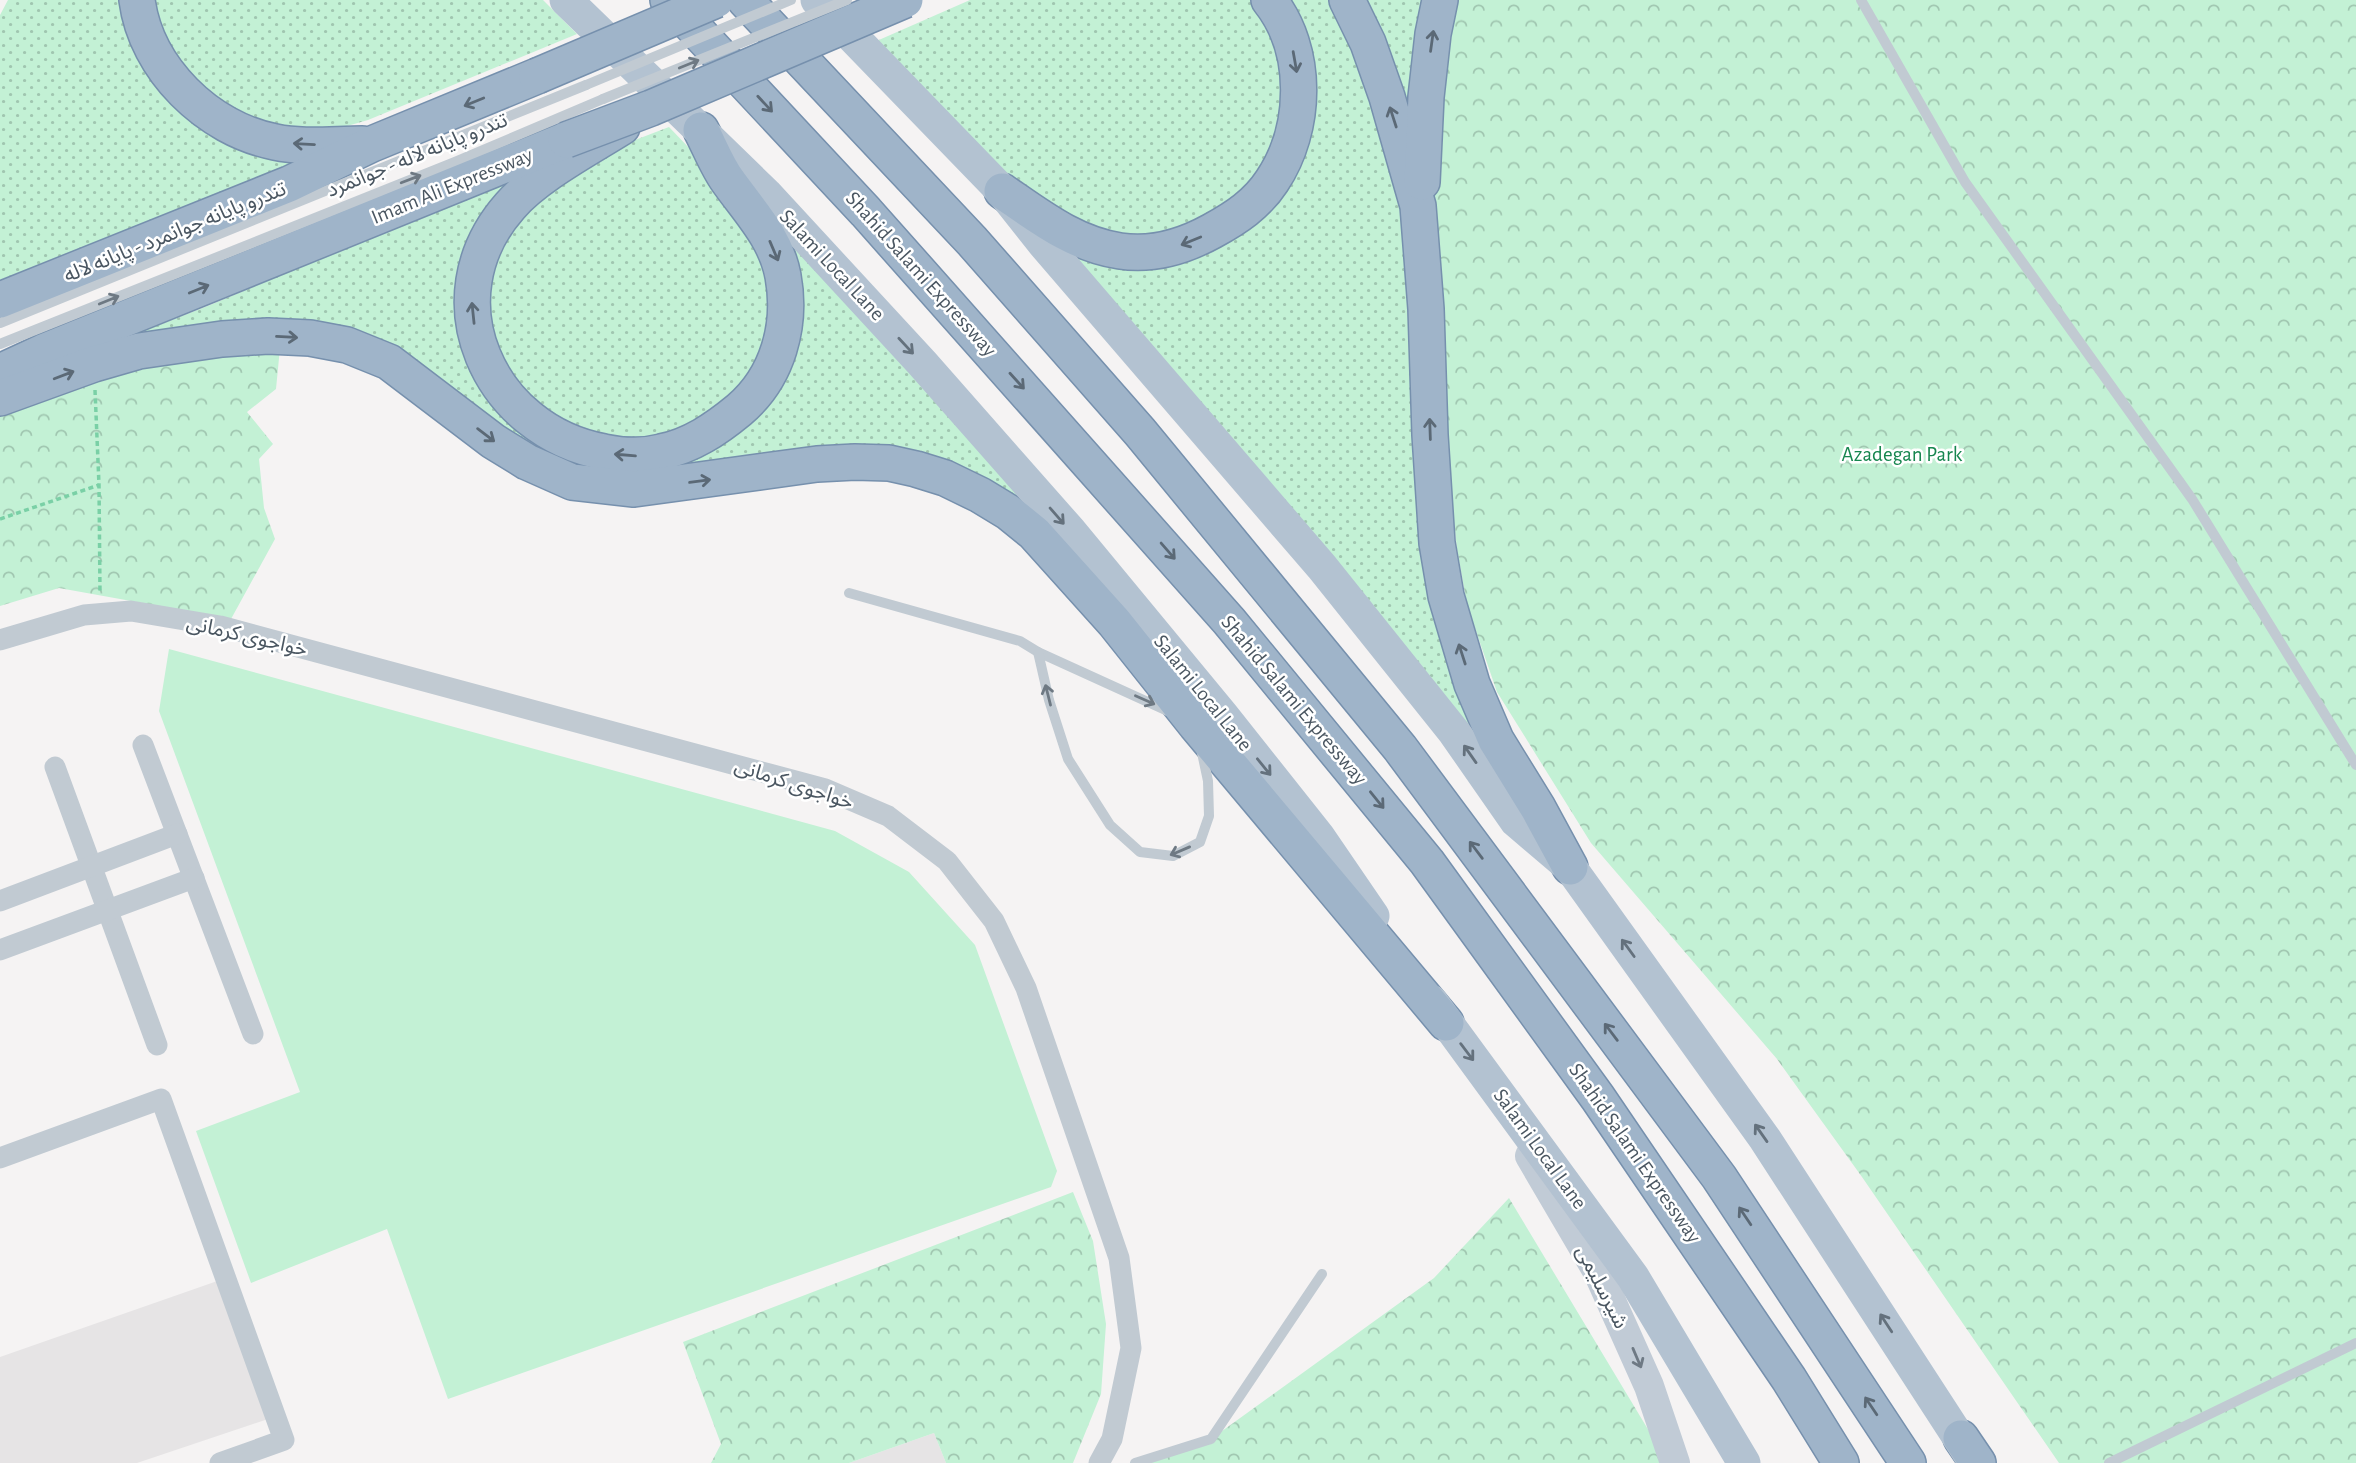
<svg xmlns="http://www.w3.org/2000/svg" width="2356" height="1463" font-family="'Alegreya Sans','Noto Sans Arabic',sans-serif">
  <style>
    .education { fill: #e6e4e5 }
    .grass { fill: url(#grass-dots) }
    .forest { fill: url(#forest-crowns) }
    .pitch { fill: #c3f1d5 }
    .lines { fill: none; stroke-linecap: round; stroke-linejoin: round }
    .trunk-casing { stroke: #7690ad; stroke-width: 38 }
    .path { stroke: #7ad0a6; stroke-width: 3.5; stroke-dasharray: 5 3.5; stroke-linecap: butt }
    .service { stroke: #c1cad2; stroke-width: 10 }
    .minor { stroke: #c1cad2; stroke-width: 21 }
    .secondary { stroke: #c1cbd6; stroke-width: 30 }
    .primary { stroke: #b3c2d1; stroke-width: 33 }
    .trunk { stroke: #9fb4c9; stroke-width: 35 }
    .trunk-bridge-casing { stroke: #7690ad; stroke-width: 38; stroke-linecap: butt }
    .service-bridge { stroke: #c1cad2; stroke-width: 10 }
    .trunk-bridge { stroke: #9fb4c9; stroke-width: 35 }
    .oneway { stroke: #5b6976 }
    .oneway2 { stroke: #6e7983 }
    .oneway3 { stroke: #64717d }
    .oneway4 { stroke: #6e7984 }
    .labels { text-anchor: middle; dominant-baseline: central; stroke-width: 5; stroke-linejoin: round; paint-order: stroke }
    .street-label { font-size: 21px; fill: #4a5661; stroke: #fff }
    .park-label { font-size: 21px; fill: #17864f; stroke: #fff }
  </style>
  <defs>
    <pattern id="grass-dots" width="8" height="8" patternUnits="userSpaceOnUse" patternTransform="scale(1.75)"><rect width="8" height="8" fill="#c3f1d5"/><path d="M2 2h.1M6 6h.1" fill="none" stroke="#a0c6b0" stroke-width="1.8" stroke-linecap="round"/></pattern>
    <pattern id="forest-crowns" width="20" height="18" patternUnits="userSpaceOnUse" patternTransform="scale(1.75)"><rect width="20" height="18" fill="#c3f1d5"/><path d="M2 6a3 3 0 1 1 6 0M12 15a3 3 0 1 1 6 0" fill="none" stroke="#a0c6b0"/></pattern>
  </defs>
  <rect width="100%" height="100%" fill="#f5f3f3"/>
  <g class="education">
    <path d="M 223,1279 L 271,1418 L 137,1463 L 0,1463 L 0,1357 Z"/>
    <path d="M 934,1433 L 946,1463 L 849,1463 Z"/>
  </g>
  <g class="grass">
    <path d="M 8,0 L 128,0 L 145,60 L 316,155 L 0,280 L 0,15 Z"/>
    <path d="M 144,0 L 543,0 L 577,34 L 368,120 L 326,132 L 266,131 L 184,82 Z"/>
    <path d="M 970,0 L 1262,0 L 1277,22 L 1289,124 L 1244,202 L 1149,245 L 1043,211 L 872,43 Z"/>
    <path d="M 1282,0 L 1335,0 L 1400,181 L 1424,517 L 1516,801 L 1052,235 L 1114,258 L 1282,184 Z"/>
    <path d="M 1359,0 L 1434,0 L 1419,173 Z"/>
    <path d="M 669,127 L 693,152 L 778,284 L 758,380 L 665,444 L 566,434 L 494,365 L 484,268 L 521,206 L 622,145 Z"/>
    <path d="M 529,171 L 513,192 L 473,349 L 608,462 L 768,391 L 787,231 L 1033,512 L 978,479 L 668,474 L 578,469 L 545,454 L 372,341 L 52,367 L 210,305 Z"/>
  </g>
  <g class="forest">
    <path d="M 1445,0 L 2356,0 L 2356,1463 L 2059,1463 L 1862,1177 L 1777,1059 L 1591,843 L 1497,692 L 1467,605 L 1457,549 L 1437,367 L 1431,145 Z"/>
    <path d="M 280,348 L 276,389 L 247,412 L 273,444 L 259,459 L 264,508 L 275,539 L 231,619 L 59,588 L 0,606 L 0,416 L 35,399 L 147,361 Z"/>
    <path d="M 1073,1192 L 1093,1241 L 1106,1324 L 1101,1394 L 1073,1463 L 946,1463 L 934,1433 L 849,1463 L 711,1463 L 721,1444 L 683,1342 Z"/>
    <path d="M 1509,1198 L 1652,1436 L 1661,1463 L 1148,1463 L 1211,1439 L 1434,1278 Z"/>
  </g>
  <path class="pitch" d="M 169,649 L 835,831 L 909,872 L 975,945 L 1057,1171 L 1051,1187 L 448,1399 L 387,1229 L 251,1283 L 196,1131 L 300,1092 L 159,711 Z"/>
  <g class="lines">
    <defs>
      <g id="trunk">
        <path d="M 137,0 C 146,69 208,129 275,142 C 303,148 334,144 362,144"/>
        <path d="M 668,0 L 866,212 L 1229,621 L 1427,862 L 1598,1098 L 1789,1379 L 1841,1463"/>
        <path d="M 745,0 L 972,241 L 1140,432 L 1400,748 L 1719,1177 L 1908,1463"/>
        <path d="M 1347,0 L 1368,43 L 1387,97 L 1418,206 L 1426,309 L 1430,435 L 1437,543 L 1446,596 L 1472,684 L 1496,740 L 1538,808 L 1570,867"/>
        <path d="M 622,127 C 587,149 536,176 510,206 C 428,299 489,431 604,452 C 623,456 642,457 661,452 C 691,446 716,429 739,410 C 778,377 792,325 783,276 C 776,238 750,212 728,181 C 717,166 710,147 701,130"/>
        <path d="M 1422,182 L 1426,97 L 1433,34 L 1440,0"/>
        <path d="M 1002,191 C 1040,217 1074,244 1120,251 C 1153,256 1183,247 1212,231 C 1236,218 1257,204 1272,181 C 1307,129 1309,50 1269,0"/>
        <path d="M 0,300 L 289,184 L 372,144 L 537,76"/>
        <path d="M 0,372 L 43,352 L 566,140"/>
        <path d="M 0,398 L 94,364 L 139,351 L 222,339 L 268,336 L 310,338 L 347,345 L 389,362 L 493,441 L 527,462 L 572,482 L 634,489 L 817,464 L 855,462 L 889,463 L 916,469 L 945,478 L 980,495 L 1008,512 L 1034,533 L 1114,622 L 1196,725 L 1446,1023"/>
        <path d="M 1961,1438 L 1978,1463"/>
      </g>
    </defs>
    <use href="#trunk" class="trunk-casing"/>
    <g class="path">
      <path d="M 95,390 L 99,485 L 100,593"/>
      <path d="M 0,519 L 99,485"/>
    </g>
    <g class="service">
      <path d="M 1861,0 L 1965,182 L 2192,499 L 2356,765"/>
      <path d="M 0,323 L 586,85"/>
      <path d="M 0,344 L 455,162 L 603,99"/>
      <path d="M 849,593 L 1020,641 L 1038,652 L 1172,713"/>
      <path d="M 1038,652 L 1049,700 L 1068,759 L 1110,825 L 1140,852 L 1173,856 L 1200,842 L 1209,816 L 1208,781 L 1201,748"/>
      <path d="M 1135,1463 L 1211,1439 L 1322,1274"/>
      <path d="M 2109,1463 L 2356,1343"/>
    </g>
    <g class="minor">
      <path d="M 0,640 L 84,615 L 131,611 L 220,626 L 825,789 L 888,816 L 947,861 L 994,921 L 1026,988 L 1119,1258 L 1131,1348 L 1112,1439 L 1099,1463"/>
      <path d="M 143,745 L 253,1034"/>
      <path d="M 55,767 L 157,1045"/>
      <path d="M 0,901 L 177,834"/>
      <path d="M 0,950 L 194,878"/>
      <path d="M 0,1158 L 161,1099 L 284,1440 L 220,1463"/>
    </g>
    <path class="secondary" d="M 1530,1156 L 1598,1272 L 1649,1386 L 1675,1463"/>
    <g class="primary">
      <path d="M 566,0 L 766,194 L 922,363 L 1071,532 L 1223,716 L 1319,837 L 1373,916"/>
      <path d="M 817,0 L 1002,191 L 1044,244 L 1322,567 L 1454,732 L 1516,821 L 1570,867 L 1765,1139 L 1974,1461"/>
      <path d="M 1431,1001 L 1633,1277 L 1744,1463"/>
    </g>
    <use href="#trunk" class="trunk"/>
    <defs>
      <g id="trunk-bridge">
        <path d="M 537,76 L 716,0"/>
        <path d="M 566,140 L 651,108 L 905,0"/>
      </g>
    </defs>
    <use href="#trunk-bridge" class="trunk-bridge-casing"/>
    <g class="service-bridge">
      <path d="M 586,85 L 791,0"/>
      <path d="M 603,99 L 847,0"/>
    </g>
    <use href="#trunk-bridge" class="trunk-bridge"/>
  </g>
  <defs><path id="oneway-shaft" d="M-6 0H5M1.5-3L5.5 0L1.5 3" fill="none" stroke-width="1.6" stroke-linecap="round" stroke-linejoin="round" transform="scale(1.75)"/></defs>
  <g class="oneway">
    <use href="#oneway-shaft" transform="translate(1432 41) rotate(-82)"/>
    <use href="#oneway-shaft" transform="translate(1295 62) rotate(80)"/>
    <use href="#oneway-shaft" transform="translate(474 102) rotate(158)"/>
    <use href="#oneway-shaft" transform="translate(765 104) rotate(47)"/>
    <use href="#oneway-shaft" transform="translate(1393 117) rotate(-108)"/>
    <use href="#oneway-shaft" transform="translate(304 144) rotate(-177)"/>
    <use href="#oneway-shaft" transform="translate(1191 241) rotate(158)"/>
    <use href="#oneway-shaft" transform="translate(774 251) rotate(67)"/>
    <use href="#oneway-shaft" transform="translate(199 289) rotate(-22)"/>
    <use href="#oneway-shaft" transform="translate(473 313) rotate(-96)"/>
    <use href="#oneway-shaft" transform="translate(287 337) rotate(3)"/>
    <use href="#oneway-shaft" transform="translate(64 375) rotate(-21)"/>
    <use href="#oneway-shaft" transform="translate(1017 381) rotate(48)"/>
    <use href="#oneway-shaft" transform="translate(1430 429) rotate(-92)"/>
    <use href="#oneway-shaft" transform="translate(486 435) rotate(37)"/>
    <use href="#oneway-shaft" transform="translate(625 455) rotate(-175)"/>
    <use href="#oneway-shaft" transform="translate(700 481) rotate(-8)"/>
    <use href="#oneway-shaft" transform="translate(1168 551) rotate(49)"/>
    <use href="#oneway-shaft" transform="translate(1462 654) rotate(-108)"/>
    <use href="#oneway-shaft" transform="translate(1377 800) rotate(51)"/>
    <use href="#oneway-shaft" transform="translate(1476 850) rotate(-127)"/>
    <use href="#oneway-shaft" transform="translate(1611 1032) rotate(-127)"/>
    <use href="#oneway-shaft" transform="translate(1745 1216) rotate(-124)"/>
    <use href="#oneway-shaft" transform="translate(1871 1406) rotate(-124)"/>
  </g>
  <g class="oneway2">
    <use href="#oneway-shaft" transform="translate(689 64) rotate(-22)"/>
    <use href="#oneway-shaft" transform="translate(411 179) rotate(-21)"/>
    <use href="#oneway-shaft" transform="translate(109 300) rotate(-22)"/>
    <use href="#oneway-shaft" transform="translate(1048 695) rotate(-104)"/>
    <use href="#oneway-shaft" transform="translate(1145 700) rotate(24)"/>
    <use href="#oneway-shaft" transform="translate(1180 851) rotate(157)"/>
  </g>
  <g class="oneway3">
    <use href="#oneway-shaft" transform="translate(906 346) rotate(47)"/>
    <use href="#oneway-shaft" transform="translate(1057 516) rotate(49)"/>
    <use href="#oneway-shaft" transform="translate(1470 754) rotate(-125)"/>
    <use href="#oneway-shaft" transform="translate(1264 767) rotate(51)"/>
    <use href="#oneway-shaft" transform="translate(1628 948) rotate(-126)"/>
    <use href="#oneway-shaft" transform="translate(1467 1052) rotate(53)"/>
    <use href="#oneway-shaft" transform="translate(1761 1133) rotate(-125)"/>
    <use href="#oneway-shaft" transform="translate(1886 1323) rotate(-123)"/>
  </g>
  <use class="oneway4" href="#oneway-shaft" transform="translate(1637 1358) rotate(67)"/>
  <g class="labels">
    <g class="street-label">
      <text transform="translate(417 155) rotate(-22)">تندرو پایانه لاله - جوانمرد</text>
      <text transform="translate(452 186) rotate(-22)">Imam Ali Expressway</text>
      <text transform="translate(175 232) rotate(-22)">تندرو پایانه جوانمرد - پایانه لاله</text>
      <text transform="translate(832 265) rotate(47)">Salami Local Lane</text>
      <text transform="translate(921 274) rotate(48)">Shahid Salami Expressway</text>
      <text transform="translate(247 636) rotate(13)">خواجوی کرمانی</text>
      <text transform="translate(1203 693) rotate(51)">Salami Local Lane</text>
      <text transform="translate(1294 700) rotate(50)">Shahid Salami Expressway</text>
      <text transform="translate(794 784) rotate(18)">خواجوی کرمانی</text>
      <text transform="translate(1540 1149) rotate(54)">Salami Local Lane</text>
      <text transform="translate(1635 1153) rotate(55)">Shahid Salami Expressway</text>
      <text transform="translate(1602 1287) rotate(63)">شیرسلیمی</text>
    </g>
    <g class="park-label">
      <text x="1902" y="454">Azadegan Park</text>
    </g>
  </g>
</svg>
